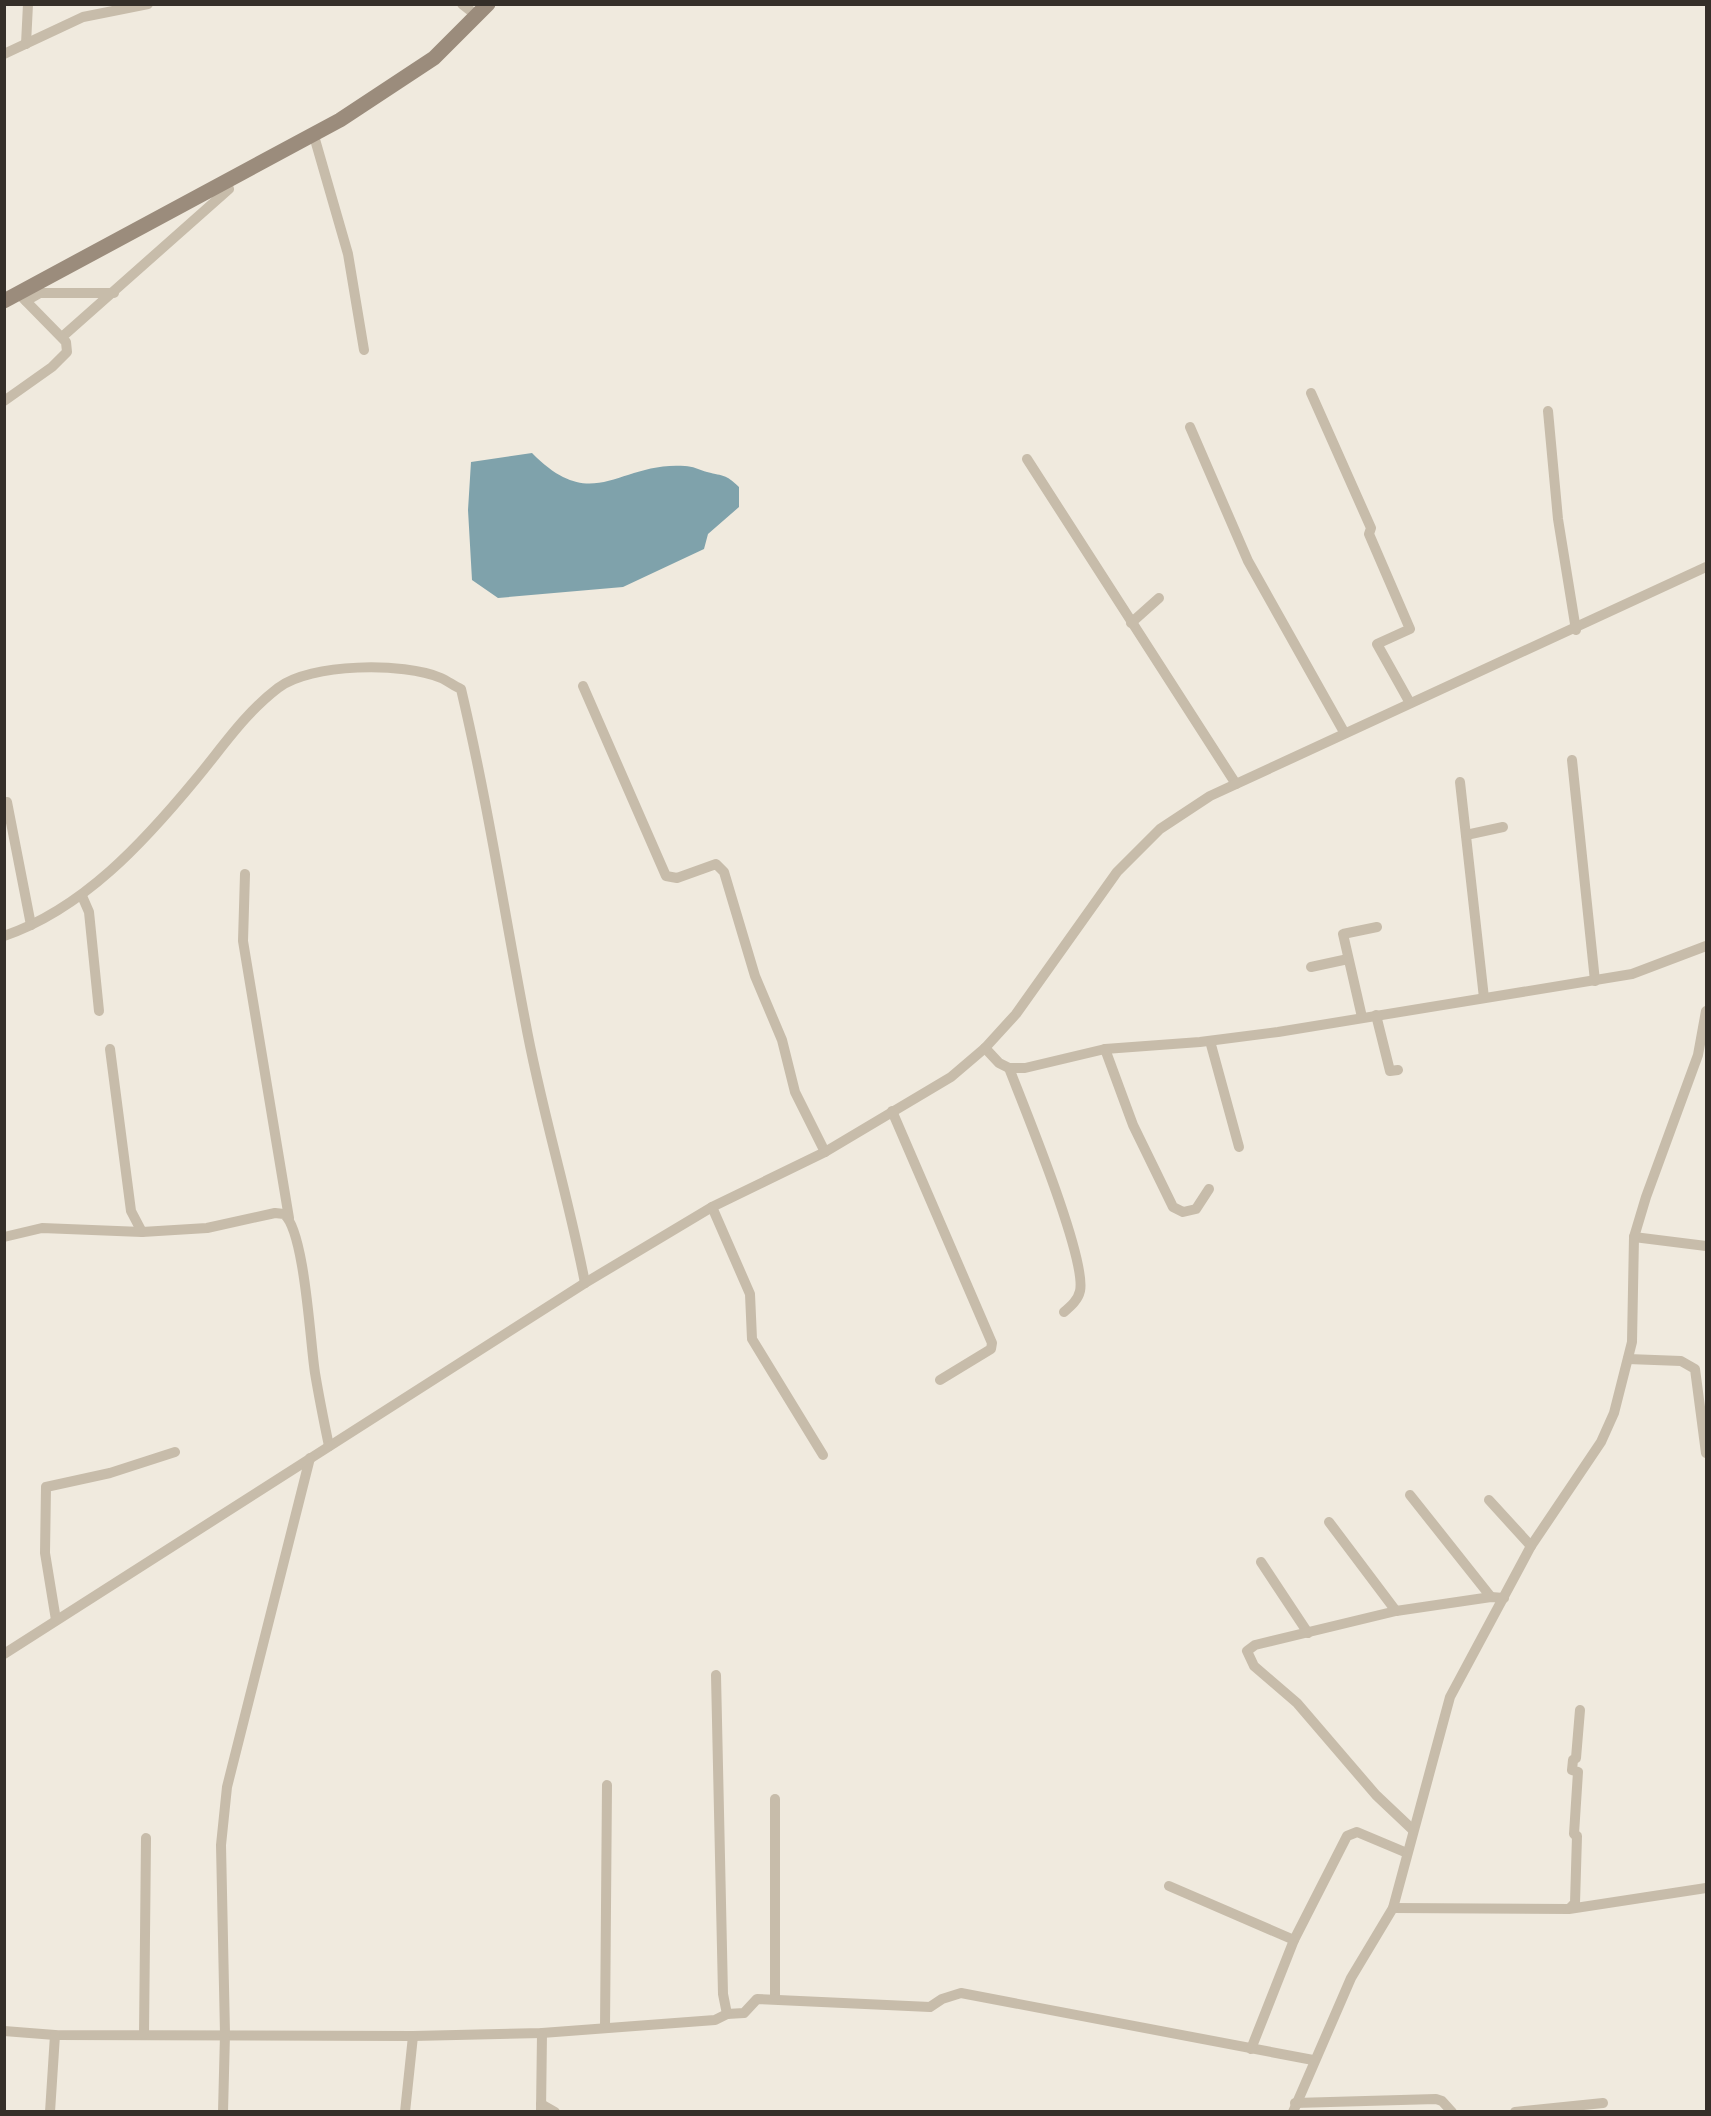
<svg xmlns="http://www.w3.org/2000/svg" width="1711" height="2116" font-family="'Fira Sans',sans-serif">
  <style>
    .water { fill: #7fa2ab }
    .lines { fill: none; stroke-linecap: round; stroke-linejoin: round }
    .street { stroke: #c7bcaa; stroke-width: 10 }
    .secondary { stroke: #9b8c7c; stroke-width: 15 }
  </style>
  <rect width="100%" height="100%" fill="#f0eade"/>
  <path class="water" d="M 532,453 C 594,516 618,461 685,466 C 692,466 700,470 707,472 C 725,477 724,473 739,487 L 739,507 L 708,534 L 704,549 L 623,587 L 498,598 L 472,580 L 468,510 L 471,462 Z"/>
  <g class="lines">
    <g class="street">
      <path d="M 462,4 L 476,15"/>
      <path d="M 26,44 L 28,4"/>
      <path d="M 4,54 L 83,17 L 148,4"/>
      <path d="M 314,136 L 348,254 L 364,350"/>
      <path d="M 26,301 L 40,293 L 114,293"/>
      <path d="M 62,337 L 229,189 L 226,180"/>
      <path d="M 1311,393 L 1371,528 L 1369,534 L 1410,629 L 1377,644 L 1410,703"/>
      <path d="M 4,401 L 52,367 L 67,352 L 66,342 L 18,293"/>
      <path d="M 1548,411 L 1558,519 L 1576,630"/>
      <path d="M 1190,427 L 1248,561 L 1344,732"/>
      <path d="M 1027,459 L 1236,784"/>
      <path d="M 1131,623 L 1159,598"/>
      <path d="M 583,686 L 666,876 L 677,878 L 716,864 L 724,872 L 755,976 L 782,1040 L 795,1092 L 825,1152"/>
      <path d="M 1572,760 L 1595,981"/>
      <path d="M 1460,782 L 1484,998"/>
      <path d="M 7,802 L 31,925"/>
      <path d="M 1466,835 L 1503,827"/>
      <path d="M 245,874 L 243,941 L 289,1218"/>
      <path d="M 82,896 L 89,912 L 99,1011"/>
      <path d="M 4,936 C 83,909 144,842 196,779 C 222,748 244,714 278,688 C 310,663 404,662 441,678 C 448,681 454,686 461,689 C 487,799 504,910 525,1020 C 541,1109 568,1194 585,1283"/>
      <path d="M 1311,967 L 1348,959"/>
      <path d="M 1376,1015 L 1390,1071 L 1398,1070"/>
      <path d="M 1362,1017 L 1343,934 L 1377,927"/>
      <path d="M 1210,1041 L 1239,1147"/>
      <path d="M 985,1048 L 999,1063 L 1009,1068 L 1025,1068 L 1105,1049 L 1200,1042 L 1278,1032 L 1632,974 L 1706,946"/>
      <path d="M 110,1049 L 131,1211 L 142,1232"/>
      <path d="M 1105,1049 L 1133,1125 L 1173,1207 L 1183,1212 L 1196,1209 L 1209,1189"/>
      <path d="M 1009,1068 C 1024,1107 1087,1259 1080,1291 C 1078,1300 1071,1306 1064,1312"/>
      <path d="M 892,1111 L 992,1343 L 991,1349 L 940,1380"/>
      <path d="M 712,1207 L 750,1294 L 752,1339 L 823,1455"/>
      <path d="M 4,1237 L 42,1228 L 142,1232 L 207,1228 L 275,1213 L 284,1214 C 305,1232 310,1342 315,1373 C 319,1397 324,1422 329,1446"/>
      <path d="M 1634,1237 L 1706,1246"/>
      <path d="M 1628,1359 L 1681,1361 L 1695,1369 L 1706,1453"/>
      <path d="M 1410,1495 L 1491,1597"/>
      <path d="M 1489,1500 L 1531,1546"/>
      <path d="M 1329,1522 L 1396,1611"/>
      <path d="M 1261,1562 L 1308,1633"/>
      <path d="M 56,1620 L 45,1553 L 46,1487 L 110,1473 L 175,1452"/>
      <path d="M 4,1654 L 585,1283 L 712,1207 L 825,1152 L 951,1077 L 985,1048 L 1016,1014 L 1117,872 L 1160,829 L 1210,796 L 1706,567"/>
      <path d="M 1413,1830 L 1376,1795 L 1297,1703 L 1254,1666 L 1247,1651 L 1255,1645 L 1396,1611 L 1491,1597 L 1504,1598"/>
      <path d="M 1169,1886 L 1294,1940"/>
      <path d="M 1393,1908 L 1569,1909 L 1706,1888"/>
      <path d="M 1570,1908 L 1575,1903 L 1577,1836 L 1574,1834 L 1578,1772 L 1572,1770 L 1573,1760 L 1576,1758 L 1580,1710"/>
      <path d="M 775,1999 L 775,1799"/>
      <path d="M 727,2014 L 744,2013 L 757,1999 L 930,2007 L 942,1999 L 961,1993 L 1313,2060"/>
      <path d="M 605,2028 L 607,1785"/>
      <path d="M 4,2031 L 55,2035 L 413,2036 L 542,2033 L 715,2020 L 727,2014 L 723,1994 L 716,1675"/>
      <path d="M 144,2034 L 146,1838"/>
      <path d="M 1251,2049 L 1294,1940 L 1347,1836 L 1357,1832 L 1407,1853"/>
      <path d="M 1295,2103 L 1436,2099 L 1442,2101 L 1452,2112"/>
      <path d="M 541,2104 L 555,2112"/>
      <path d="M 50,2112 L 55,2035"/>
      <path d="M 223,2112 L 225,2034 L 221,1845 L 227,1787 L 310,1458"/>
      <path d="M 405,2112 L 413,2036"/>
      <path d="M 541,2112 L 542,2033"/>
      <path d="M 1293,2112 L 1351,1978 L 1393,1908 L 1450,1697 L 1531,1546 L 1601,1442 L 1614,1413 L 1632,1342 L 1634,1237 L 1646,1197 L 1698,1055 L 1706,1011"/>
      <path d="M 1515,2112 L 1603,2103"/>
    </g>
    <path class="secondary" d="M 4,301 L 340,120 L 434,58 L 488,4"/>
  </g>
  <rect width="1711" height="2116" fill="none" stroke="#352f29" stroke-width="12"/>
</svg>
